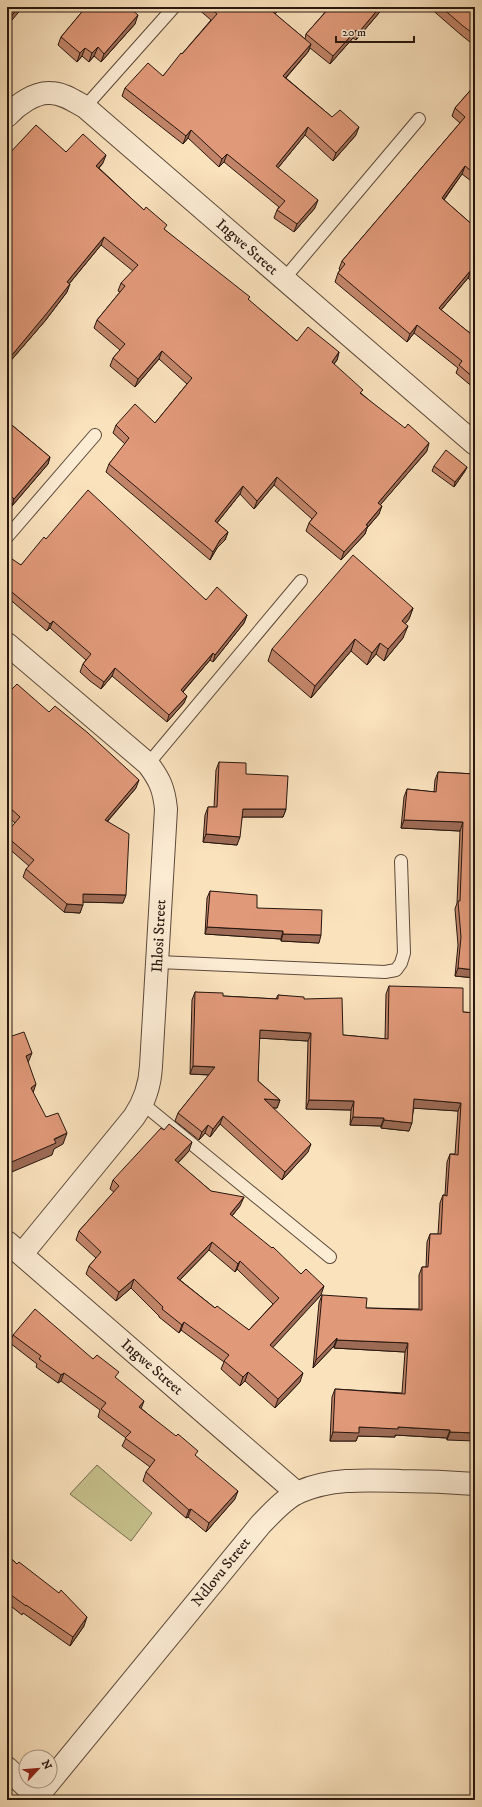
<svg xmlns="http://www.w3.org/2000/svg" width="482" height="1807" font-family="'IM FELL DW Pica',serif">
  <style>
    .green { fill: #c6c18c; stroke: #766c4e }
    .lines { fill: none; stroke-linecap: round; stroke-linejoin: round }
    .service-casing { stroke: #5c493a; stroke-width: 14 }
    .minor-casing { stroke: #5c493a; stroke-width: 24 }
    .service { stroke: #fcecd4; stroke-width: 12 }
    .minor { stroke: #fcecd4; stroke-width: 22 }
    .wall { fill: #c18468; stroke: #27160f; fill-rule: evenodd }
    .shaded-wall { fill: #9d6b55; stroke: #27160f }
    .building { fill: #e09979; stroke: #27160f; fill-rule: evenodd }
    .labels { text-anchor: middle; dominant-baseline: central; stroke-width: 4; stroke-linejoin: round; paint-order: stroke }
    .street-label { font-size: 15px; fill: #27160f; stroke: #fcecd4 }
  </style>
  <rect width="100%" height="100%" fill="#fae2bd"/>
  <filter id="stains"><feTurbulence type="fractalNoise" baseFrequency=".005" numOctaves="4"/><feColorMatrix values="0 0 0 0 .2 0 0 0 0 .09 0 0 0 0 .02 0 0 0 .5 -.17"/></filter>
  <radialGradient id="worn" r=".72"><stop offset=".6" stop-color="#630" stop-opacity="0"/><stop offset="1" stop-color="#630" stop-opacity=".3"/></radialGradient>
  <path class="green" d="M 97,1465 L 152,1513 L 131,1541 L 70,1494 Z"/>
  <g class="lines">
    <defs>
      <g id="service">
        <path d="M 85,107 L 174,7"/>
        <path d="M 284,279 L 419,119"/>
        <path d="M 7,537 L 95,435"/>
        <path d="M 148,764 L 301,581"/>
        <path d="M 158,962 L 385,972 L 396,970 L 401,963 L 404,953 L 401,861"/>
        <path d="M 143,1104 L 330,1257"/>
      </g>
      <g id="minor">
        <path d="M 7,116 C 17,105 35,92 50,93 C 63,93 74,101 85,107 L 475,444"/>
        <path d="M 7,644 L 148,764 C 160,780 164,789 166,809 L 151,1066 C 150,1086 145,1101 134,1117 L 22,1254"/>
        <path d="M 7,1242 L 297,1493"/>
        <path d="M 7,1768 L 40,1800"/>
        <path d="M 37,1797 L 261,1524 C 272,1513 285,1498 299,1492 C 331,1478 367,1480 401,1481 C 426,1481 450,1482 475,1484"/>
      </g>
    </defs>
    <use href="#service" class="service-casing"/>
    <use href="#minor" class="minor-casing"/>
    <use href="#service" class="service"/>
    <use href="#minor" class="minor"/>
  </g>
  <g class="wall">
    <path d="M 86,7 L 135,7 L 133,10 L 135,24 L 101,62 L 94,56 L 89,62 L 82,56 L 77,62 L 58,45 L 61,37 Z"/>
    <path d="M 197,7 L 281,7 L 275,14 L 305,39 L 306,34 L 327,10 L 323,7 L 384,7 L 356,40 L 353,38 L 330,64 L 310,48 L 308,52 L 286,78 L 332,117 L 356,135 L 333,161 L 305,135 L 278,168 L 315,208 L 294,232 L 274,218 L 277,210 L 279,207 L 224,162 L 219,167 L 188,138 L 183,144 L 122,96 L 125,88 L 163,76 L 211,20 L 197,8 Z"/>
    <path d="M 429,7 L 475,7 L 475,46 L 460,34 Z"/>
    <path d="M 475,85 L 475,184 L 462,174 L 444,200 L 475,227 L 475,284 L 468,278 L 441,310 L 471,334 L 475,332 L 475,389 L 456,373 L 458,368 L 414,333 L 407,342 L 335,282 L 338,273 L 340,270 L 339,269 L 342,261 L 460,123 L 452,116 L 455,108 Z"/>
    <path d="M 66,152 L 103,163 L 99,168 L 165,230 L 297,341 L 339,352 L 337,360 L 334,364 L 362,394 L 427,451 L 380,505 L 379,514 L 367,528 L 365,534 L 341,560 L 306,531 L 309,523 L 312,519 L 274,485 L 254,509 L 240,494 L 217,523 L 228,532 L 225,540 L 217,548 L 210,560 L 106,472 L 109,464 L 125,444 L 113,433 L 116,425 L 155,423 L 187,384 L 159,359 L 135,387 L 110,366 L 113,358 L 120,350 L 94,328 L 97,320 L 120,292 L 118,291 L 121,283 L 133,271 L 101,245 L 69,284 L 67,292 L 45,321 L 7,365 L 7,156 Z"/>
    <path d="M 7,421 L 50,457 L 48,464 L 12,506 L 7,502 Z"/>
    <path d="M 434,466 L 467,467 L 465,471 L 454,487 L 432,471 Z"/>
    <path d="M 46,539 L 247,615 L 244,623 L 213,662 L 210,660 L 183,692 L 184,703 L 167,722 L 112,676 L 101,689 L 90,681 L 80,672 L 83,664 L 86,660 L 50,628 L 47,631 L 7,597 L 7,560 L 21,565 Z"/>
    <path d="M 413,608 L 409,619 L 405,624 L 403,638 L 384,661 L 376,654 L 367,665 L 351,651 L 311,698 L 268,661 L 272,649 Z"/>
    <path d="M 7,685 L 136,788 L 108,821 L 123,903 L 83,902 L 80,913 L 64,912 L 23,877 L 26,869 L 29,866 L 7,847 L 7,832 L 15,823 L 7,816 Z"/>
    <path d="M 219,762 L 246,774 L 286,809 L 283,817 L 242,817 L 237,845 L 203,842 L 205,815 L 208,807 L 214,807 L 216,770 Z"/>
    <path d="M 438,772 L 475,774 L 475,978 L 455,976 L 458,945 L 455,909 L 457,903 L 460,831 L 401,828 L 404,797 L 407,789 L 434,792 L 435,780 Z"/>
    <path d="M 210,891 L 257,908 L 319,943 L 281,941 L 281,939 L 205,934 L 207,898 Z"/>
    <path d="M 389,986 L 463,1012 L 475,1013 L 475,1327 L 472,1326 L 471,1367 L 475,1367 L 447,1440 L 447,1438 L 395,1435 L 395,1437 L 358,1436 L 356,1441 L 330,1441 L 332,1397 L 335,1389 L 402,1393 L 405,1352 L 334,1348 L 334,1346 L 313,1368 L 319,1303 L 322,1295 L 366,1308 L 419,1309 L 419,1275 L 422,1267 L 426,1267 L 427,1242 L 430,1234 L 438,1234 L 440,1203 L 443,1195 L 445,1195 L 447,1162 L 450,1154 L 455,1154 L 458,1111 L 414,1108 L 409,1131 L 381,1128 L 381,1126 L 350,1125 L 351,1110 L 306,1109 L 308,1041 L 259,1038 L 258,1081 L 280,1100 L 277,1108 L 273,1108 L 308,1152 L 282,1180 L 220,1124 L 210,1137 L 205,1133 L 199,1140 L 175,1121 L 178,1113 L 209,1075 L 190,1074 L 192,1000 L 195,992 L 223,996 L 276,999 L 278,995 L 304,999 L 343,1035 L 385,1039 L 386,994 Z"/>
    <path d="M 189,1151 L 178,1163 L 211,1191 L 240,1206 L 232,1216 L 321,1295 L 272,1347 L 300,1382 L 275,1408 L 245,1381 L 240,1386 L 221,1369 L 224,1362 L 181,1330 L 179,1333 L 159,1317 L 159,1316 L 131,1288 L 116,1301 L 86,1274 L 89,1266 L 96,1258 L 76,1240 L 79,1231 L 114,1192 L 110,1189 L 113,1180 ZM 209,1250 L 235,1272 L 237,1269 L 273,1304 L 249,1330 L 215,1308 L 180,1280 Z"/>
    <path d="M 13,1335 L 93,1359 L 116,1378 L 141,1408 L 196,1456 L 235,1499 L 206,1532 L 188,1517 L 186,1518 L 143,1481 L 146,1472 L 150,1467 L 122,1446 L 126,1438 L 98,1417 L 100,1410 L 61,1381 L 58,1383 L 36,1367 L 37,1364 L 10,1343 Z"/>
    <path d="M 7,1555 L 84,1626 L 70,1646 L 23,1613 L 22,1615 L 7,1603 Z"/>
  </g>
  <g class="shaded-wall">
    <path d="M 19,7 L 23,7 L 7,26 L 7,21 Z"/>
    <path d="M 131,7 L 135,7 L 127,17 L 130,8 Z"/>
    <path d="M 277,7 L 281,7 L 270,20 L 273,12 Z"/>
    <path d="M 380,7 L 384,7 L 356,40 L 359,32 Z"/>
    <path d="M 138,15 L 135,24 L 101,62 L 104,54 Z"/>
    <path d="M 356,30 L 353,38 L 330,64 L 333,56 Z"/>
    <path d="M 311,44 L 308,52 L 280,84 L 283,76 Z"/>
    <path d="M 98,47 L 94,56 L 89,62 L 92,53 Z"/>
    <path d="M 85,48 L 82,56 L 77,62 L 80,53 Z"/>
    <path d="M 308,127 L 305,135 L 273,174 L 276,166 Z"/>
    <path d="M 359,127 L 356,135 L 333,161 L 336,153 Z"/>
    <path d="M 191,130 L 188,138 L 183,144 L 186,136 Z"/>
    <path d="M 227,154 L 224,162 L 219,167 L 222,159 Z"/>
    <path d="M 106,155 L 103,163 L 93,174 L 96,166 Z"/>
    <path d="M 465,166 L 462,174 L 439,206 L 442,198 Z"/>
    <path d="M 318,200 L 315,208 L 294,232 L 297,224 Z"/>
    <path d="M 104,237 L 101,245 L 64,290 L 67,282 Z"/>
    <path d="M 471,270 L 468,278 L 436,316 L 439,308 Z"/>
    <path d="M 70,284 L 67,292 L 45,321 L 7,365 L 7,361 Z"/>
    <path d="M 417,325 L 414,333 L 407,342 L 410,334 Z"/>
    <path d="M 162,351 L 159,359 L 135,387 L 138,379 Z"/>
    <path d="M 339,352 L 337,360 L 329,370 L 332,362 Z"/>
    <path d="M 429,443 L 427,451 L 375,511 L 378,503 Z"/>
    <path d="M 50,457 L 48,464 L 12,506 L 14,499 Z"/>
    <path d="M 467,467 L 465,471 L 454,487 L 455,482 Z"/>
    <path d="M 277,477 L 274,485 L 254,509 L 257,501 Z"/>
    <path d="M 243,486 L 240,494 L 212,529 L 215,521 Z"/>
    <path d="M 382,506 L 379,514 L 367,528 L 365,534 L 341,560 L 344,552 Z"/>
    <path d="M 228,532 L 225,540 L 217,548 L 210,560 L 213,552 L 220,540 Z"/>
    <path d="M 413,608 L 409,619 L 398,633 L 402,621 Z"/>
    <path d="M 247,615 L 244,623 L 213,662 L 215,655 Z"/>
    <path d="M 53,621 L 50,628 L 47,631 L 50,624 Z"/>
    <path d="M 408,626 L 403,638 L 384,661 L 388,649 Z"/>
    <path d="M 355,639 L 351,651 L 311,698 L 315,686 Z"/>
    <path d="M 380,643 L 376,654 L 367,665 L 372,653 Z"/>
    <path d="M 213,653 L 210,660 L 178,697 L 181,690 Z"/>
    <path d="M 115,668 L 112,676 L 101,689 L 104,682 Z"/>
    <path d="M 187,696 L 184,703 L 167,722 L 169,715 Z"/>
    <path d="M 139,780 L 136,788 L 102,827 L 105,820 Z"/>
    <path d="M 243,809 L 286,809 L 283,817 L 240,817 Z"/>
    <path d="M 404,820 L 463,822 L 460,831 L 401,828 Z"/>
    <path d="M 206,834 L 240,837 L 237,845 L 203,842 Z"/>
    <path d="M 83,894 L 126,895 L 123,903 L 80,902 Z"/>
    <path d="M 67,904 L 83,905 L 80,913 L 64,912 Z"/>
    <path d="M 207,927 L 283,931 L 281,939 L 205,934 Z"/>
    <path d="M 283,934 L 321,935 L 319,943 L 281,941 Z"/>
    <path d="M 458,968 L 475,970 L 475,978 L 455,976 Z"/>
    <path d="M 260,1030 L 311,1033 L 308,1041 L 257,1038 Z"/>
    <path d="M 32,1053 L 27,1065 L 26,1056 Z"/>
    <path d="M 193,1066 L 215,1067 L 212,1075 L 190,1074 Z"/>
    <path d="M 36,1084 L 32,1096 L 31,1088 Z"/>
    <path d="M 264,1099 L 280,1100 L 277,1108 L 261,1107 Z"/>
    <path d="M 414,1099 L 461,1103 L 458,1111 L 411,1108 Z"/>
    <path d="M 309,1100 L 354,1101 L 351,1110 L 306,1109 Z"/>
    <path d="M 223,1116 L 220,1124 L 210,1137 L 213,1129 Z"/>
    <path d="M 353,1117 L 384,1118 L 381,1126 L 350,1125 Z"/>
    <path d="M 384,1120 L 412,1123 L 409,1131 L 381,1128 Z"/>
    <path d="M 208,1125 L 205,1133 L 199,1140 L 202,1132 Z"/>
    <path d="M 67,1133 L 63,1144 L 54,1149 L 52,1155 L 7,1174 L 7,1164 Z"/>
    <path d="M 192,1142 L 189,1151 L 172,1169 L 175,1160 Z"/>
    <path d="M 311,1144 L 308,1152 L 282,1180 L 285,1172 Z"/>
    <path d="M 244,1197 L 240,1206 L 227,1222 L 230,1214 Z"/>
    <path d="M 212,1242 L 209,1250 L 173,1287 L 177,1278 Z"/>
    <path d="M 240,1261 L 237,1269 L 235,1272 L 238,1264 Z"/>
    <path d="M 134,1279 L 131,1288 L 116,1301 L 119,1292 Z"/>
    <path d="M 324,1286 L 321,1295 L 267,1354 L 270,1345 Z"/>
    <path d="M 472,1318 L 475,1318 L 475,1327 L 469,1326 Z"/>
    <path d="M 184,1322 L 181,1330 L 179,1333 L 182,1325 Z"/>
    <path d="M 337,1338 L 334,1346 L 313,1368 L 316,1360 Z"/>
    <path d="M 337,1340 L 408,1343 L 405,1352 L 334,1348 Z"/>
    <path d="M 248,1372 L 245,1381 L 240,1386 L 243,1377 Z"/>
    <path d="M 64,1373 L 61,1381 L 58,1383 L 61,1375 Z"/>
    <path d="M 303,1373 L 300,1382 L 275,1408 L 278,1399 Z"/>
    <path d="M 144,1401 L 141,1409 L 139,1407 Z"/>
    <path d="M 359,1427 L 398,1427 L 450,1430 L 447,1438 L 395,1435 L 395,1437 L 358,1436 L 356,1441 L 330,1441 L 333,1432 Z"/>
    <path d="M 450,1432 L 475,1433 L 475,1441 L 447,1440 Z"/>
    <path d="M 238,1491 L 235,1499 L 206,1532 L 209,1523 Z"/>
    <path d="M 191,1509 L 188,1517 L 186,1518 L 189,1510 Z"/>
    <path d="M 87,1617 L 84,1626 L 70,1646 L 73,1637 Z"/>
  </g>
  <g class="building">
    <path d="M 7,7 L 19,7 L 7,21 Z"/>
    <path d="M 86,7 L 131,7 L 130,8 L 138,15 L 104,54 L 98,47 L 92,53 L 85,48 L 80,53 L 61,37 Z"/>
    <path d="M 209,7 L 277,7 L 273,12 L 311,44 L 283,76 L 332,117 L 340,110 L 359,127 L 336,153 L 308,127 L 276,166 L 318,200 L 297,224 L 277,210 L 285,201 L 227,154 L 222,159 L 191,130 L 186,136 L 125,88 L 148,63 L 163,76 L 181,53 L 182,54 L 217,14 Z"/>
    <path d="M 330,7 L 380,7 L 359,32 L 356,30 L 333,56 L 306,34 Z"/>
    <path d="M 441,7 L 475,7 L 475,35 L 463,26 Z"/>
    <path d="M 475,85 L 475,174 L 465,166 L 442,198 L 475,227 L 475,274 L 471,270 L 439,308 L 471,334 L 473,331 L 475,332 L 475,379 L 459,365 L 462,361 L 417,325 L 410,334 L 338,273 L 345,264 L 342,261 L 465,117 L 455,108 Z"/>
    <path d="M 36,125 L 66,152 L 83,134 L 106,155 L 96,166 L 144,210 L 146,207 L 167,225 L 164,229 L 250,297 L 248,299 L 297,341 L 308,327 L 339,352 L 332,362 L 363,390 L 360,393 L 405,428 L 408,424 L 429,443 L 378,503 L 382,506 L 366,525 L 368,526 L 344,552 L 309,523 L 317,513 L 277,477 L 257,501 L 243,486 L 215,521 L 228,532 L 220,540 L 213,552 L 109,464 L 129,438 L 116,425 L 135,404 L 155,423 L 192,378 L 162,351 L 138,379 L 113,358 L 125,344 L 97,320 L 125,286 L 121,283 L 138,265 L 104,237 L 67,282 L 70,284 L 47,313 L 7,361 L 7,179 L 12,173 L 7,169 L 7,156 Z"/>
    <path d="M 7,421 L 50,457 L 14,499 L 9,494 L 7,497 Z"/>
    <path d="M 446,450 L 467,467 L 455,482 L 434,466 Z"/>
    <path d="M 88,490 L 206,600 L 217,587 L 247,615 L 215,655 L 213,653 L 181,690 L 187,696 L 169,715 L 115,668 L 104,682 L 93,674 L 83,664 L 91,654 L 53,621 L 50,624 L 7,588 L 7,560 L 9,557 L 21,565 L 44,537 L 46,539 Z"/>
    <path d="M 353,555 L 413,608 L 402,621 L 408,626 L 388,649 L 380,643 L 372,653 L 355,639 L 315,686 L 272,649 Z"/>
    <path d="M 17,684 L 49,712 L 55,706 L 88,733 L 139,780 L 105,820 L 129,834 L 126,895 L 83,894 L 83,905 L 67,904 L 26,869 L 34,860 L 7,837 L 7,832 L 20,817 L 7,805 L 7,685 L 12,689 Z"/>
    <path d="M 219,762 L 246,763 L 246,774 L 288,776 L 286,809 L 243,809 L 240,837 L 206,834 L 208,807 L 217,807 Z"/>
    <path d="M 438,772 L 475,774 L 475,970 L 458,968 L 461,937 L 458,901 L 460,901 L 463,822 L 404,820 L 407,789 L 436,792 Z"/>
    <path d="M 210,891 L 257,895 L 257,908 L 322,910 L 321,935 L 283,934 L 283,931 L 207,927 Z"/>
    <path d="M 389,986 L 463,988 L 463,1012 L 475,1013 L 475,1318 L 472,1318 L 471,1367 L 475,1367 L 475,1433 L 450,1432 L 450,1430 L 398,1427 L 398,1429 L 359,1427 L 359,1433 L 333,1432 L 335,1389 L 405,1394 L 408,1343 L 337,1340 L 337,1338 L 316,1360 L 322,1295 L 367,1298 L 366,1308 L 422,1310 L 422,1267 L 428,1267 L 430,1234 L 441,1234 L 443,1195 L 447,1196 L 450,1154 L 458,1155 L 461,1103 L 414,1099 L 412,1123 L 384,1120 L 384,1118 L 353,1117 L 354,1101 L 309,1100 L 311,1033 L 260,1030 L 258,1081 L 280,1100 L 264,1099 L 311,1144 L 285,1172 L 223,1116 L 213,1129 L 208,1125 L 202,1132 L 178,1113 L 215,1067 L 193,1066 L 195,992 L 223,993 L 223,996 L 278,999 L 278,995 L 304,997 L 304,999 L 342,998 L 343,1035 L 388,1039 Z"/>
    <path d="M 7,1032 L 9,1037 L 24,1032 L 32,1053 L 26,1056 L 36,1084 L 31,1088 L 46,1117 L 58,1113 L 67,1133 L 54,1139 L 56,1143 L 7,1164 Z"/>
    <path d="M 169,1124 L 192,1142 L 175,1160 L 211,1191 L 244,1197 L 230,1214 L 272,1248 L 273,1247 L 301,1274 L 306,1269 L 324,1286 L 270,1345 L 303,1373 L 278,1399 L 248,1372 L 243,1377 L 224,1361 L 229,1355 L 184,1322 L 182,1325 L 162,1309 L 163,1307 L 134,1279 L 119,1292 L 89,1266 L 101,1252 L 79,1231 L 119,1186 L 113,1180 L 161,1128 L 164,1130 ZM 212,1242 L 238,1264 L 240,1261 L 279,1298 L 249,1330 L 217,1306 L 215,1308 L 177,1278 Z"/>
    <path d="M 35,1309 L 93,1359 L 97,1355 L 119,1372 L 115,1377 L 144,1401 L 139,1407 L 176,1436 L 178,1434 L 198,1451 L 195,1455 L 238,1491 L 209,1523 L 191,1509 L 189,1510 L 146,1472 L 155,1460 L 125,1438 L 131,1432 L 101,1409 L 106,1403 L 64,1373 L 61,1375 L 39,1359 L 41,1356 L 13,1335 Z"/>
    <path d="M 7,1555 L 17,1564 L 19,1562 L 59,1593 L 61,1590 L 87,1617 L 73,1637 L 26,1605 L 26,1606 L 7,1592 Z"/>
  </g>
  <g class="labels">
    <g class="street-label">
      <text transform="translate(247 247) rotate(41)">Ingwe Street</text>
      <text transform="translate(159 936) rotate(-87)">Ihlosi Street</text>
      <text transform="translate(152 1367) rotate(41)">Ingwe Street</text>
      <text transform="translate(221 1572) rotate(-51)">Ndlovu Street</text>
    </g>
  </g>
  <rect width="482" height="1807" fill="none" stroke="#fae2bd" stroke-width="24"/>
  <rect x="8" y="8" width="466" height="1791" fill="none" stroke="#27160f" stroke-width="2"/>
  <rect x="12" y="12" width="458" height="1783" fill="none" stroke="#27160f"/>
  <g transform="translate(38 1769) rotate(64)"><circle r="19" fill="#fcecd4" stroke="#a79685"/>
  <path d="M0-3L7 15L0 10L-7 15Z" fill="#8f2418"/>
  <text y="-6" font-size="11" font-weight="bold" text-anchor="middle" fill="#27160f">N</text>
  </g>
  <path d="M336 36v6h78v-6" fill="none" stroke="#27160f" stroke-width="2"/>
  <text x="342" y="36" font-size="12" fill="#27160f" stroke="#fcecd4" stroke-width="3" paint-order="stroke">20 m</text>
  <rect width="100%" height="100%" filter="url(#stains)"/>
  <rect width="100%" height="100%" fill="url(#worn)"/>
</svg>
